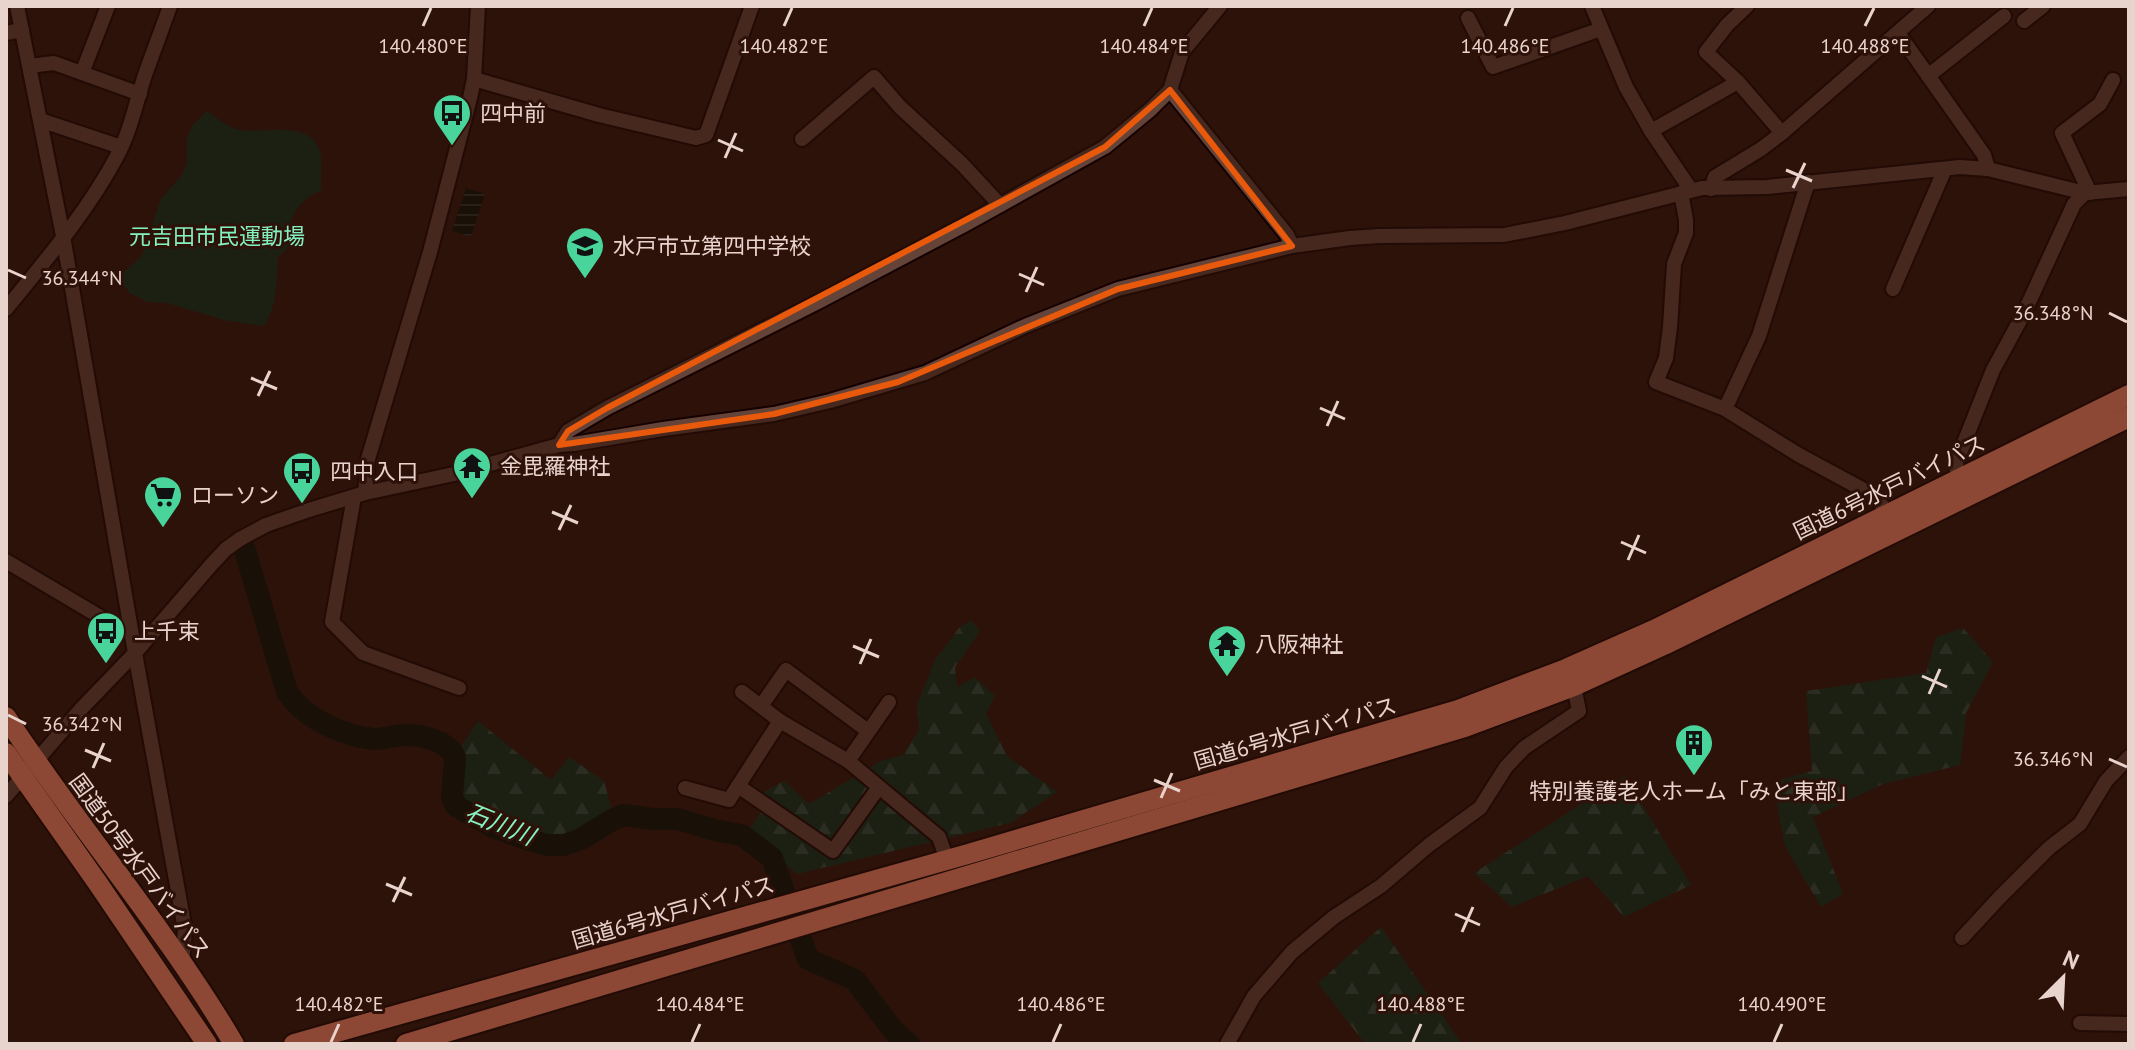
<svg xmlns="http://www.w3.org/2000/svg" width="2135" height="1050" font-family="'PT Sans','Noto Sans JP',sans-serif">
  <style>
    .forest { fill: url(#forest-firs) }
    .park { fill: #083121 }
    .water { fill: url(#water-rules) }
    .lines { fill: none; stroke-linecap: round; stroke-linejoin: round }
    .river { stroke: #000f06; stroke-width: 22 }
    .minor-casing { stroke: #150100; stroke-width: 18 }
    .highway-casing { stroke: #150100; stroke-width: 24 }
    .minor { stroke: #644339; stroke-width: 14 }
    .highway { stroke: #fe8b69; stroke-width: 20 }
    .marked { fill: none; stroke: #e8590c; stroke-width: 6; stroke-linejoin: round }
    .ticks { fill: none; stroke: #e8d3cd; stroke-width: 3 }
    .labels { text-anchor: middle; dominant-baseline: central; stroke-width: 6; stroke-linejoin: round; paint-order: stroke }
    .poi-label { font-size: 22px; fill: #e8d3cd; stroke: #2e120a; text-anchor: start }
    .park-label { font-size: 22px; fill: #83f1bf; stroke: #2e120a }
    .street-label { font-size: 22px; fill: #e8d3cd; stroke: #2e120a }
    .water-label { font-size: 24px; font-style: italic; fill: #86f4c2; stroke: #2e120a }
    .ticks-label { font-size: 20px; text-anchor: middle; fill: #e8d3cd; stroke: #2e120a; stroke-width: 6; stroke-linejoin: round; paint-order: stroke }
  </style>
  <defs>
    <pattern id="forest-firs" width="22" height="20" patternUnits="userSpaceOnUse" patternTransform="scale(2)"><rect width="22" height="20" fill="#083121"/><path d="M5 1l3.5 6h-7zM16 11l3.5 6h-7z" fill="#2c4e40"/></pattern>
    <pattern id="water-rules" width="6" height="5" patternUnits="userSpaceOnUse" patternTransform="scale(2)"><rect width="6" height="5" fill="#000f06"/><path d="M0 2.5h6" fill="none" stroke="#253129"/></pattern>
  </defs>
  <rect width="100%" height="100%" fill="#2e120a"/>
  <g class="forest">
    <path d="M 971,620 L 980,631 L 955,667 L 957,687 L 975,677 L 995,696 L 986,714 L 1007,756 L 1057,792 L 1010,823 L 797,874 L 748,832 L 763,809 L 764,792 L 784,781 L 809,804 L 881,761 L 903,755 L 919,730 L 917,704 L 935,660 L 959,628 Z"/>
    <path d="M 1963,628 L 1993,662 L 1966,713 L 1960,765 L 1883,784 L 1813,817 L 1843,894 L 1821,907 L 1785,846 L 1773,782 L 1812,771 L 1806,691 L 1926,673 L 1936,637 Z"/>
    <path d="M 478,721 L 551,780 L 569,757 L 604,781 L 612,810 C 597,821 578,841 558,841 C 537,842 487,820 469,809 C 464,806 460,800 456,796 L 460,764 L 458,751 Z"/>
    <path d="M 1625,776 L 1691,885 L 1624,917 L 1588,876 L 1512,907 L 1474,873 Z"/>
    <path d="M 1381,927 L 1462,1044 L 1356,1044 L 1363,1041 L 1318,983 Z"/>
  </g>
  <path class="park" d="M 207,111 C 218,119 227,127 240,130 C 264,134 312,119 320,152 C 323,164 320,178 321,190 C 305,197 291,211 290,229 C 290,236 291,242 287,248 C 286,250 280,256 278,257 C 276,278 278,312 262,326 L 224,320 L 167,303 L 147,302 L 130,293 L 119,280 L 122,274 L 142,256 L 161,199 L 182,175 L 187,163 L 187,139 L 192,126 Z"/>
  <path class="water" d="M 466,188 L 485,194 L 471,237 L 452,231 Z"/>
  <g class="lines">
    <path class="river" d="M 244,547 L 287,692 C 305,719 343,736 374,739 C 385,739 395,735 406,735 C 422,735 449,741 455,758 L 452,797 L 456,806 L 493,827 L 530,840 L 547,845 L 564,845 L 581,839 L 612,820 L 624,815 L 653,819 L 678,819 L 714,830 L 742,835 L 772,858 L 808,959 L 855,980 L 893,1030 L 909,1044"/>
    <defs>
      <g id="minor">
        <path d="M 17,6 L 63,236 L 135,653 L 185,930 L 182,964"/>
        <path d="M 1592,6 L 1626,87 L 1651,131 L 1691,190"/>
        <path d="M 1747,6 L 1727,25 L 1706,52 L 1738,82 L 1782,133"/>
        <path d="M 1468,18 L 1493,67 L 1601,29"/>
        <path d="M 2024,21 L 2043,6"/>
        <path d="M 6,33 L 22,30"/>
        <path d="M 1898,33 L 1984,155 L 1988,169"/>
        <path d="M 29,66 L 54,63 L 140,94"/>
        <path d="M 82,73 L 108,6"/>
        <path d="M 1928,76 L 2004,16"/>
        <path d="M 474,79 L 599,115 L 696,138 L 706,135 L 752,6"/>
        <path d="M 1170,90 L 1287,235 L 1292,246"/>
        <path d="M 40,120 L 121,147"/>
        <path d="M 1651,131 L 1738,82"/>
        <path d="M 802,139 L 874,77 L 900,107 L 962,164 L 1000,205"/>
        <path d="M 1711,189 L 1715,177 L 1761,149 L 1782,133 L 1928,6"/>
        <path d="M 1681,193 L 1686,220 L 1686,233 L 1674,264 L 1670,327 L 1666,358 L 1656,382 L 1725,409 L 1799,455 L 1873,495 L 1879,500 L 1887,515"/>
        <path d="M 2090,193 L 2062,133 L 2100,104 L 2113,80"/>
        <path d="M 1893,289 L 1945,169"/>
        <path d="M 6,309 C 45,261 88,211 117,156 C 131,130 136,102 145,75 C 153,52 162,29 170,6"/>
        <path d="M 1725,409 L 1759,336 L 1808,182"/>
        <path d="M 559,445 L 568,431 L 607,408 L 820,301 L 966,224 L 1105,147 L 1150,110 L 1170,90 L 1182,52 L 1220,6"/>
        <path d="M 1958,480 L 1956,463 L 1993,370 L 2024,313 L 2074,204 L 2085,193"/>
        <path d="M 365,493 L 368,459 L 430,252 L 470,98 L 474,79 L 478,6"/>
        <path d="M 354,497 L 332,622 L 363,653 L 459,688"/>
        <path d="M 6,561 L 117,627 L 130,629"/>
        <path d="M 742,692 L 780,721 L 848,761 L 939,837 L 947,860"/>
        <path d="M 761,706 L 786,670 L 868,731"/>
        <path d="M 780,721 L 738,786 L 833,851 L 879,787"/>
        <path d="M 848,761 L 889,702"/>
        <path d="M 685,788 L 729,800 L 738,786"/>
        <path d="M 6,796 L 81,709 L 135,653 L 211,565 L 226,549 L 240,539 L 266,525 L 309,510 L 365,493 L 454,474 L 559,445 L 574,444 L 663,429 L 774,414 L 830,401 L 925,373 L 1025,326 L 1118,289 L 1292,246 L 1350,238 L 1380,236 L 1504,235 L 1565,223 L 1702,188 L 1767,187 L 1960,167 L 1988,169 L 2085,193 L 2129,189"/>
        <path d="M 1962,938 L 1999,898 L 2049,848 L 2080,824 L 2106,781 L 2129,757"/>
        <path d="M 2080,1023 L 2129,1024"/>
        <path d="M 1227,1044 L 1254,996 L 1292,952 L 1334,917 L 1381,886 L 1429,845 L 1480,808 L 1506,767 L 1524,748 L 1579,711 L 1574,686"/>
      </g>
      <g id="highway">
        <path d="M 6,717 C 79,828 167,930 234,1044"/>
        <path d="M 6,753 L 97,882 L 207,1044"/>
        <path d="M 294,1044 L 968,854 L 1458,710 L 1566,669 L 1654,630 L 2129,395"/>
        <path d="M 406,1044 L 1465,727 L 1574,686 L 1666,644 L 2129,417"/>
      </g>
    </defs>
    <use href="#minor" class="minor-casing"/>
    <use href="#highway" class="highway-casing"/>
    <use href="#minor" class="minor"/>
    <use href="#highway" class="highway"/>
  </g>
  <path d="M0 0H2135V1050H0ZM 1170,90 L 1292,246 L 1118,289 L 898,382 L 774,414 L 559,445 L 568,431 L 607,408 L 1105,147 Z" fill="#2e120a" fill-opacity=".55" fill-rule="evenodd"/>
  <path class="marked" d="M 1170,90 L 1292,246 L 1118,289 L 898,382 L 774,414 L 559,445 L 568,431 L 607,408 L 1105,147 Z"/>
  <path class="ticks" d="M 423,26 L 431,8M 784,26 L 792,8M 1144,26 L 1152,8M 1505,26 L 1513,8M 1865,26 L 1874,8M 718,140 L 743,151M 725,158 L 736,133M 1786,170 L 1812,181M 1793,188 L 1805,163M 8,270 L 26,278M 1019,274 L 1044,285M 1026,292 L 1037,267M 2109,313 L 2127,322M 251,378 L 277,389M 258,396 L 270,371M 1320,408 L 1345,419M 1327,426 L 1338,401M 552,512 L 578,523M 559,530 L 571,505M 1621,542 L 1646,553M 1628,560 L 1639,535M 853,646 L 879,657M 860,664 L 871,639M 1922,676 L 1947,687M 1929,694 L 1940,669M 8,715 L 26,724M 85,750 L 111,761M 2109,759 L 2127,767M 93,768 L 104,743M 1154,780 L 1180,791M 1161,798 L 1172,773M 386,884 L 412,895M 393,902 L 405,877M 1455,914 L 1480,925M 1462,932 L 1473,907M 331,1042 L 339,1024M 692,1042 L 700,1024M 1053,1042 L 1061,1024M 1413,1042 L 1421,1024M 1774,1042 L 1782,1024"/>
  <defs>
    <symbol id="bus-pin" viewBox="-11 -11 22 30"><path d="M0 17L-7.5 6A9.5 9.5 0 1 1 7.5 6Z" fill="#49d49c" stroke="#2e120a"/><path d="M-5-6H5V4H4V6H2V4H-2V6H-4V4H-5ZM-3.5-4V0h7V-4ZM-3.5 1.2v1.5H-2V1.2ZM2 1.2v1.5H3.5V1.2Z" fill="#111"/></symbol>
    <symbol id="school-pin" viewBox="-11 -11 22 30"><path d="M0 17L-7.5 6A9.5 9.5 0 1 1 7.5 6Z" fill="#49d49c" stroke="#2e120a"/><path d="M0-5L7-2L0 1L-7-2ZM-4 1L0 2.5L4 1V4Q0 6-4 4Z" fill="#111"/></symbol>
    <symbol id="temple-pin" viewBox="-11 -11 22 30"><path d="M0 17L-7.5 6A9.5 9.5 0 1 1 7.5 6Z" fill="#49d49c" stroke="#2e120a"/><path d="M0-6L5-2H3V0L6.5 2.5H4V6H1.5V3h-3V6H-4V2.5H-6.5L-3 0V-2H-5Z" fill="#111"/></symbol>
    <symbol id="supermarket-pin" viewBox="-11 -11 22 30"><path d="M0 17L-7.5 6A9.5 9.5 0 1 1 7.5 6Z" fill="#49d49c" stroke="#2e120a"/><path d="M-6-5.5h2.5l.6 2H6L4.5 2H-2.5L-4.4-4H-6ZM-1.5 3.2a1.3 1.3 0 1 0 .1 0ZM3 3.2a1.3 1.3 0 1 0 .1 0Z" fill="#111"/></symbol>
    <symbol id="building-pin" viewBox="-11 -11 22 30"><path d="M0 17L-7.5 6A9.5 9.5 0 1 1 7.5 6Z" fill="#49d49c" stroke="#2e120a"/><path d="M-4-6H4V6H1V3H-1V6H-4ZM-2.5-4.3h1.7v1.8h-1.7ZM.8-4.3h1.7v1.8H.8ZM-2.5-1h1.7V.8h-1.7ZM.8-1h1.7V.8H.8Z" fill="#111"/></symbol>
  </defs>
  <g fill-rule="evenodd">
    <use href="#bus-pin" x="430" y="91" width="44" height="60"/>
    <use href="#school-pin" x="563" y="224" width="44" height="60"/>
    <use href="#temple-pin" x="450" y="444" width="44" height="60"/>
    <use href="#bus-pin" x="280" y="449" width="44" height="60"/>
    <use href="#supermarket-pin" x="141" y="473" width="44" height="60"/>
    <use href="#bus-pin" x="84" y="609" width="44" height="60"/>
    <use href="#temple-pin" x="1205" y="622" width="44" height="60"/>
    <use href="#building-pin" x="1672" y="721" width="44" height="60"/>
  </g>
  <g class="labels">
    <g class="poi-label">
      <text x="480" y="113">四中前</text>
      <text x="613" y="246">水戸市立第四中学校</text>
      <text x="500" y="466">金毘羅神社</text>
      <text x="330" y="471">四中入口</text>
      <text x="191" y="495">ローソン</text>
      <text x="134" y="631">上千束</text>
      <text x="1255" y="644">八阪神社</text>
      <text x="1694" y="791" text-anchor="middle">特別養護老人ホーム「みと東部」</text>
    </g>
    <g class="park-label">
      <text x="217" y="236">元吉田市民運動場</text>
    </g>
    <g class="street-label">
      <text transform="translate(1889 487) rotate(-26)">国道6号水戸バイパス</text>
      <text transform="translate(1295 733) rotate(-16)">国道6号水戸バイパス</text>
      <text transform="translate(140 866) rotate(54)">国道50号水戸バイパス</text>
      <text transform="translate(673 912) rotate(-16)">国道6号水戸バイパス</text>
    </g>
    <g class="water-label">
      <text transform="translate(500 824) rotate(22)">石川川</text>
    </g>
  </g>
  <g class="ticks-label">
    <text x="784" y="53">140.482°E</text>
    <text x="1144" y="53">140.484°E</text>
    <text x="1505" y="53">140.486°E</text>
    <text x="1865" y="53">140.488°E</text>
    <text x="423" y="53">140.480°E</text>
    <text x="82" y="285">36.344°N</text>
    <text x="2053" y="320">36.348°N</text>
    <text x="82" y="731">36.342°N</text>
    <text x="2053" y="766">36.346°N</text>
    <text x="339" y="1011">140.482°E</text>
    <text x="700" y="1011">140.484°E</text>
    <text x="1061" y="1011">140.486°E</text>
    <text x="1421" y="1011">140.488°E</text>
    <text x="1782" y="1011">140.490°E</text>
  </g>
  <rect width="2135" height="1050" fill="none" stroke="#e8d3cd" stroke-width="16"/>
  <g transform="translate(2063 978) rotate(24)" stroke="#2e120a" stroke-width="6" paint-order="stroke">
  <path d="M0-6L14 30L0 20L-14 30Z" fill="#e8d3cd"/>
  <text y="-12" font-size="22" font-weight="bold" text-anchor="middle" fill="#e8d3cd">N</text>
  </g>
</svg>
